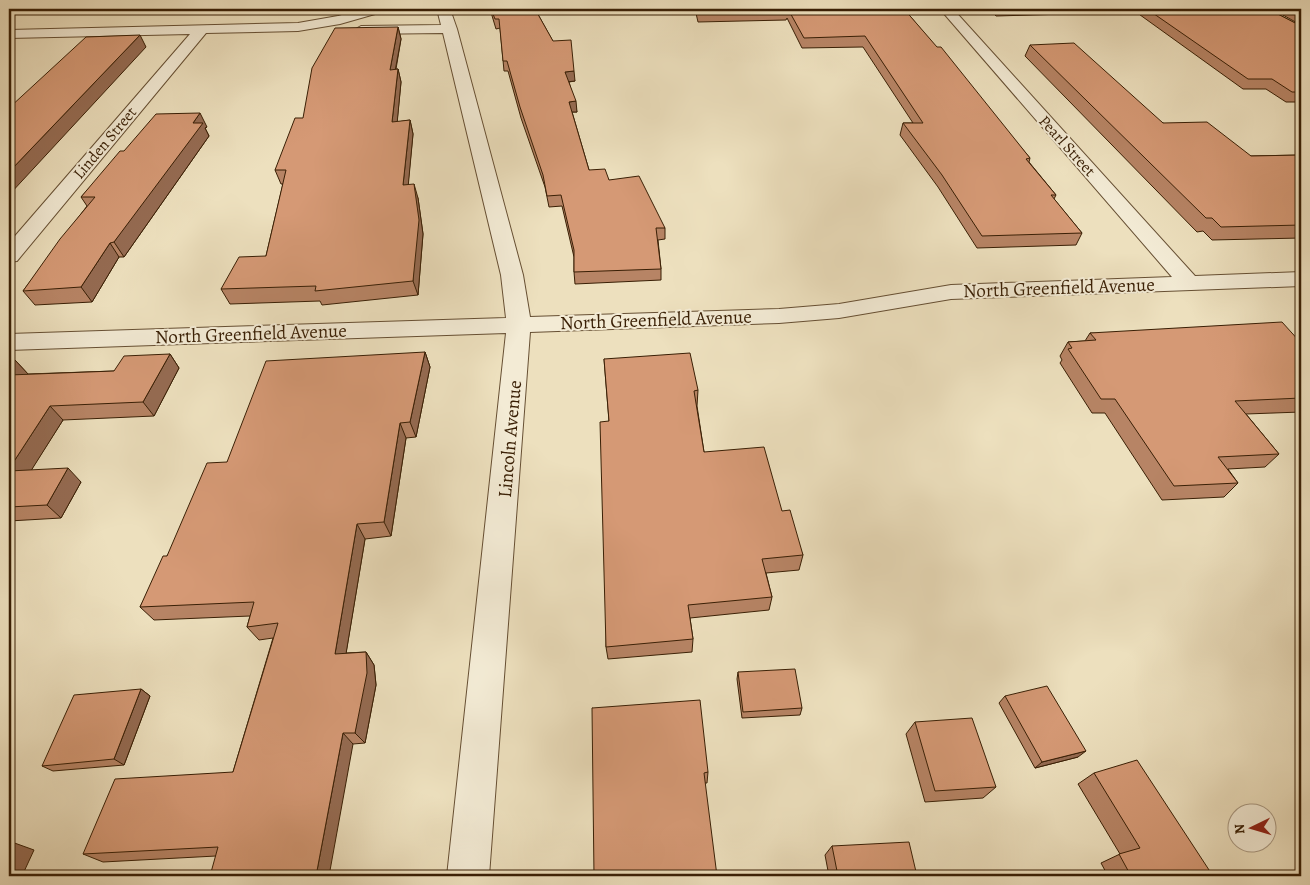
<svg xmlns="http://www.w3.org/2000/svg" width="1310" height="885" font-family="Alegreya,serif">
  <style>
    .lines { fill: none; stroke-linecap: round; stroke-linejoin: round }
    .minor-casing { stroke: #664f33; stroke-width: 2 }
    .minor { fill: #f3ebd5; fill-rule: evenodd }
    .wall { fill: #b78465; stroke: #391f05 }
    .shaded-wall { fill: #956b52; stroke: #391f05 }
    .building { fill: #d59975; stroke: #391f05 }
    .labels { text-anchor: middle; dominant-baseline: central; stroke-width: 4; stroke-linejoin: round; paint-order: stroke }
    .far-street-label { font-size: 16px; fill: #391f05; stroke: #f3ebd5 }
    .street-label { font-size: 19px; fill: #391f05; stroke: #f3ebd5 }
  </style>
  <rect width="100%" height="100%" fill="#ede0be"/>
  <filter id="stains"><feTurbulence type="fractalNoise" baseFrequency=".004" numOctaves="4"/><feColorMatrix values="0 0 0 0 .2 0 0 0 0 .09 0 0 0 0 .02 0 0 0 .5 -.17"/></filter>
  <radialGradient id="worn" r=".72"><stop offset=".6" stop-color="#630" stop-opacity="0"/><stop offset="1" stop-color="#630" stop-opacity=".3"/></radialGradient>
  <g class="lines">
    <defs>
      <g id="minor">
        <path d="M 364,9 L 384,9 L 382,12 L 340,24 L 298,31 L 206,33 L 17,261 L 9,262 L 9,243 L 190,34 L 9,38 L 9,30 L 298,23 L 338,16 Z"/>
        <path d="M 437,9 L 450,9 L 457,29 L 523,275 L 530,317 L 779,309 L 839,304 L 951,285 L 1172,277 L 940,9 L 953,9 L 1195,276 L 1301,272 L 1301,286 L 951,299 L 839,318 L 779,323 L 530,332 L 489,876 L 447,876 L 506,333 L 9,350 L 9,334 L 506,318 L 501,275 L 443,33 L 361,34 L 354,30 L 361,26 L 441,25 Z"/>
      </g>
    </defs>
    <use href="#minor" class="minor-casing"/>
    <use href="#minor" class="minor"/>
  </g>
  <g class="wall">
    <path d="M 490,9 L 535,9 L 575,81 L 569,82 L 577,112 L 572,112 L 589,170 L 609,180 L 665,228 L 665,239 L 658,240 L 661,269 L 661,280 L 575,284 L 574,272 L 574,257 L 562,206 L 549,207 L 545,187 L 521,118 L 508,71 L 504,71 L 500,28 L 496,29 Z"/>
    <path d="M 695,9 L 904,9 L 1030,158 L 1029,162 L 1056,195 L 1054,199 L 1082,233 L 1076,245 L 977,248 L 938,187 L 900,135 L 903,123 L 913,123 L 863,47 L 802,48 L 787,18 L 786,20 L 698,22 Z"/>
    <path d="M 989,9 L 1268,9 L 1301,26 L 1301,102 L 1286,102 L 1266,89 L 1243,89 L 1136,12 L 996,16 Z"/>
    <path d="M 1272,9 L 1301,9 L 1301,25 Z"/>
    <path d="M 398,27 L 401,39 L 396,69 L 398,69 L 401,82 L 397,122 L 410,120 L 413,134 L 408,184 L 418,198 L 423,234 L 418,295 L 322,305 L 320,301 L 230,304 L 221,289 L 266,256 L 283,184 L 281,184 L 275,170 Z"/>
    <path d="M 1030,45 L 1163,123 L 1251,156 L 1301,155 L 1301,238 L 1212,240 L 1203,231 L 1197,232 L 1025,56 Z"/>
    <path d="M 207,127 L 205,128 L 209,136 L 124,257 L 119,257 L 92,302 L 35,305 L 23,291 L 87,206 L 81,197 L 124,151 Z"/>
    <path d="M 1090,333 L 1301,343 L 1301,412 L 1246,414 L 1279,454 L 1265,467 L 1228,469 L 1238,483 L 1224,497 L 1162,500 L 1105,413 L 1092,413 L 1060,363 L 1062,360 L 1060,356 L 1068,342 L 1085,341 Z"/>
    <path d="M 425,352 L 430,367 L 416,437 L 406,438 L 391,536 L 365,539 L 346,653 L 366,652 L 374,665 L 376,685 L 365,743 L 353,744 L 216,856 L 103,862 L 83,854 L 233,772 L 273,638 L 259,640 L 247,627 L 250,616 L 154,620 L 140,607 L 167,556 L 227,462 Z"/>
    <path d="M 170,354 L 179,368 L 154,416 L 63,420 L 31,470 L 81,482 L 61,518 L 9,521 L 9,360 L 15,360 L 28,374 L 114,371 Z"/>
    <path d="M 604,359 L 698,390 L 697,406 L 704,452 L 782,511 L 803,555 L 799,570 L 766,573 L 772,597 L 769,610 L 690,618 L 693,639 L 692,652 L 608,659 L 606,647 L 609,421 Z"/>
    <path d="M 738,672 L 802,708 L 800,715 L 742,718 L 737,679 Z"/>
    <path d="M 141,689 L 150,696 L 124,765 L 53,771 L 42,766 Z"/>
    <path d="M 1005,696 L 1078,757 L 1035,768 L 999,703 Z"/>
    <path d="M 592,708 L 708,772 L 707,783 L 705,783 Z"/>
    <path d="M 915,722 L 996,787 L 983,798 L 925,802 L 906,734 Z"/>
    <path d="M 1094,773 L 1213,876 L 1108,876 L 1101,863 L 1120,854 L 1078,784 Z"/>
    <path d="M 832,846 L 917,876 L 829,876 L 825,855 Z"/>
  </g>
  <g class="shaded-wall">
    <path d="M 398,27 L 401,39 L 393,82 L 390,70 Z"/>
    <path d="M 140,35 L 146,47 L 9,195 L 9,172 Z"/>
    <path d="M 398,69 L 401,82 L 396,135 L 392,122 Z"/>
    <path d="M 574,71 L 575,81 L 566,82 L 565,72 Z"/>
    <path d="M 576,101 L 577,112 L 569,112 L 569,102 Z"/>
    <path d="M 200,113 L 207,127 L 205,128 L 209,136 L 124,257 L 114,242 L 193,123 Z"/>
    <path d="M 410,120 L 413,134 L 407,199 L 403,185 Z"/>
    <path d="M 414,184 L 418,198 L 423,234 L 418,295 L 413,281 Z"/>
    <path d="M 110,243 L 119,257 L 92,302 L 81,287 Z"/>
    <path d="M 425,352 L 430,367 L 416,437 L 410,422 Z"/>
    <path d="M 170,354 L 179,368 L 154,416 L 143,402 Z"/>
    <path d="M 15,360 L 28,374 L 9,381 L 9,368 Z"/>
    <path d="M 50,406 L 63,420 L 22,485 L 9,473 L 9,469 Z"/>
    <path d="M 400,423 L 406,438 L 391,536 L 384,522 Z"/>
    <path d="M 68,468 L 81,482 L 61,518 L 47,505 Z"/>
    <path d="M 357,524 L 365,539 L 344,666 L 335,654 Z"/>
    <path d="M 366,652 L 374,665 L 376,685 L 365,743 L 355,733 Z"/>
    <path d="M 141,689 L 150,696 L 124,765 L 114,759 Z"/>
    <path d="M 343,733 L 353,744 L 329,876 L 316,876 Z"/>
    <path d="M 1086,751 L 1078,757 L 1035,768 L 1042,762 Z"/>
    <path d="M 9,841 L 34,850 L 22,876 L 9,876 Z"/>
  </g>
  <g class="building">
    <path d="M 491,9 L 535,9 L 553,41 L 571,40 L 574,71 L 565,72 L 576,101 L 569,102 L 589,170 L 605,169 L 609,180 L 639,176 L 665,228 L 656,228 L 661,269 L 574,272 L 574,250 L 561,195 L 547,196 L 543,175 L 520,107 L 507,61 L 503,61 L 499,19 L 495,19 Z"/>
    <path d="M 788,9 L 904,9 L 937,47 L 941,47 L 1030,158 L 1026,159 L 1056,195 L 1051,195 L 1082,233 L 982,236 L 942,175 L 903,123 L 923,123 L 865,36 L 804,38 Z"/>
    <path d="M 1147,9 L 1268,9 L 1301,26 L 1301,92 L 1292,92 L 1272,79 L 1248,79 Z"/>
    <path d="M 1293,9 L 1301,9 L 1301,13 Z"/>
    <path d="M 398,27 L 390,70 L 398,69 L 392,122 L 410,120 L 403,185 L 414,184 L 419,220 L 413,281 L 315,291 L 316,286 L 221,289 L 239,257 L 266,256 L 286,170 L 275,170 L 295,118 L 303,118 L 312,68 L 335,28 Z"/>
    <path d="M 140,35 L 9,172 L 9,108 L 86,37 Z"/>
    <path d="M 1074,43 L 1163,123 L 1207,122 L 1251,156 L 1301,155 L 1301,225 L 1221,227 L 1212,218 L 1206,218 L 1030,45 Z"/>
    <path d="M 200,113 L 193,123 L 203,123 L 114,242 L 110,243 L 81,287 L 23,291 L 60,239 L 95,197 L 81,197 L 120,151 L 124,151 L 156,114 Z"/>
    <path d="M 1282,322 L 1301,343 L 1301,398 L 1235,401 L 1279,454 L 1218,457 L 1238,483 L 1174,486 L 1115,399 L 1101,399 L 1068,349 L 1072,348 L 1068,342 L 1096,340 L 1090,333 Z"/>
    <path d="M 425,352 L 410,422 L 400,423 L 384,522 L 357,524 L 335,654 L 366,652 L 367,673 L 355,733 L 343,733 L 316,876 L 210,876 L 218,847 L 83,854 L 115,779 L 233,772 L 278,623 L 247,627 L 254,602 L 140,607 L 163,556 L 167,556 L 207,463 L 227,462 L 266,361 Z"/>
    <path d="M 690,353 L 698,390 L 694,391 L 704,452 L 764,447 L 782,511 L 790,510 L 803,555 L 762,559 L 772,597 L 688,605 L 693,639 L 606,647 L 600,422 L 609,421 L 604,359 Z"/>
    <path d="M 170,354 L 143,402 L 50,406 L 9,469 L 9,375 L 114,371 L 124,356 Z"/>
    <path d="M 9,360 L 15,360 L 9,368 Z"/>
    <path d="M 68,468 L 47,505 L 9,507 L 9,471 Z"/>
    <path d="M 795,669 L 802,708 L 743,712 L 738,672 Z"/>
    <path d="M 1047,686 L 1086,751 L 1042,762 L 1005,696 Z"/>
    <path d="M 141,689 L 114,759 L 42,766 L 74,695 Z"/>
    <path d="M 700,700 L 708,772 L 704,773 L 717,876 L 594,876 L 592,708 Z"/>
    <path d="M 972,718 L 996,787 L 935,791 L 915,722 Z"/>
    <path d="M 1137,760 L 1213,876 L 1131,876 L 1119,854 L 1140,848 L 1094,773 Z"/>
    <path d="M 909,842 L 917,876 L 838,876 L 832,846 Z"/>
  </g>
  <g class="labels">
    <g class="far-street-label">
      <text transform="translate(105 143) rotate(-50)">Linden Street</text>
      <text transform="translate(1067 146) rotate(48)">Pearl Street</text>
    </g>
    <g class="street-label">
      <text transform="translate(1059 288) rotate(-2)">North Greenfield Avenue</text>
      <text transform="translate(656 320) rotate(-2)">North Greenfield Avenue</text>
      <text transform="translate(251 334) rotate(-2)">North Greenfield Avenue</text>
      <text transform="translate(510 439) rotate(-85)">Lincoln Avenue</text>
    </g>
  </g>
  <rect width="1310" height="885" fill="none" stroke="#ede0be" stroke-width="30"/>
  <rect x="10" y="10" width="1290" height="865" fill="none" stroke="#391f05" stroke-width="2.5"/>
  <rect x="15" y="15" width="1280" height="855" fill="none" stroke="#391f05"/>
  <g transform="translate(1252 828) rotate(265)"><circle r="24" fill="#f3ebd5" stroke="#a99982"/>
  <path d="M0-4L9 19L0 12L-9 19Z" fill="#8f2418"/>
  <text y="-8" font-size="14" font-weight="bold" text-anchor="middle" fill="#391f05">N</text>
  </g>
  <rect width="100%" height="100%" filter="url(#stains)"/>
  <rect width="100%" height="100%" fill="url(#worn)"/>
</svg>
